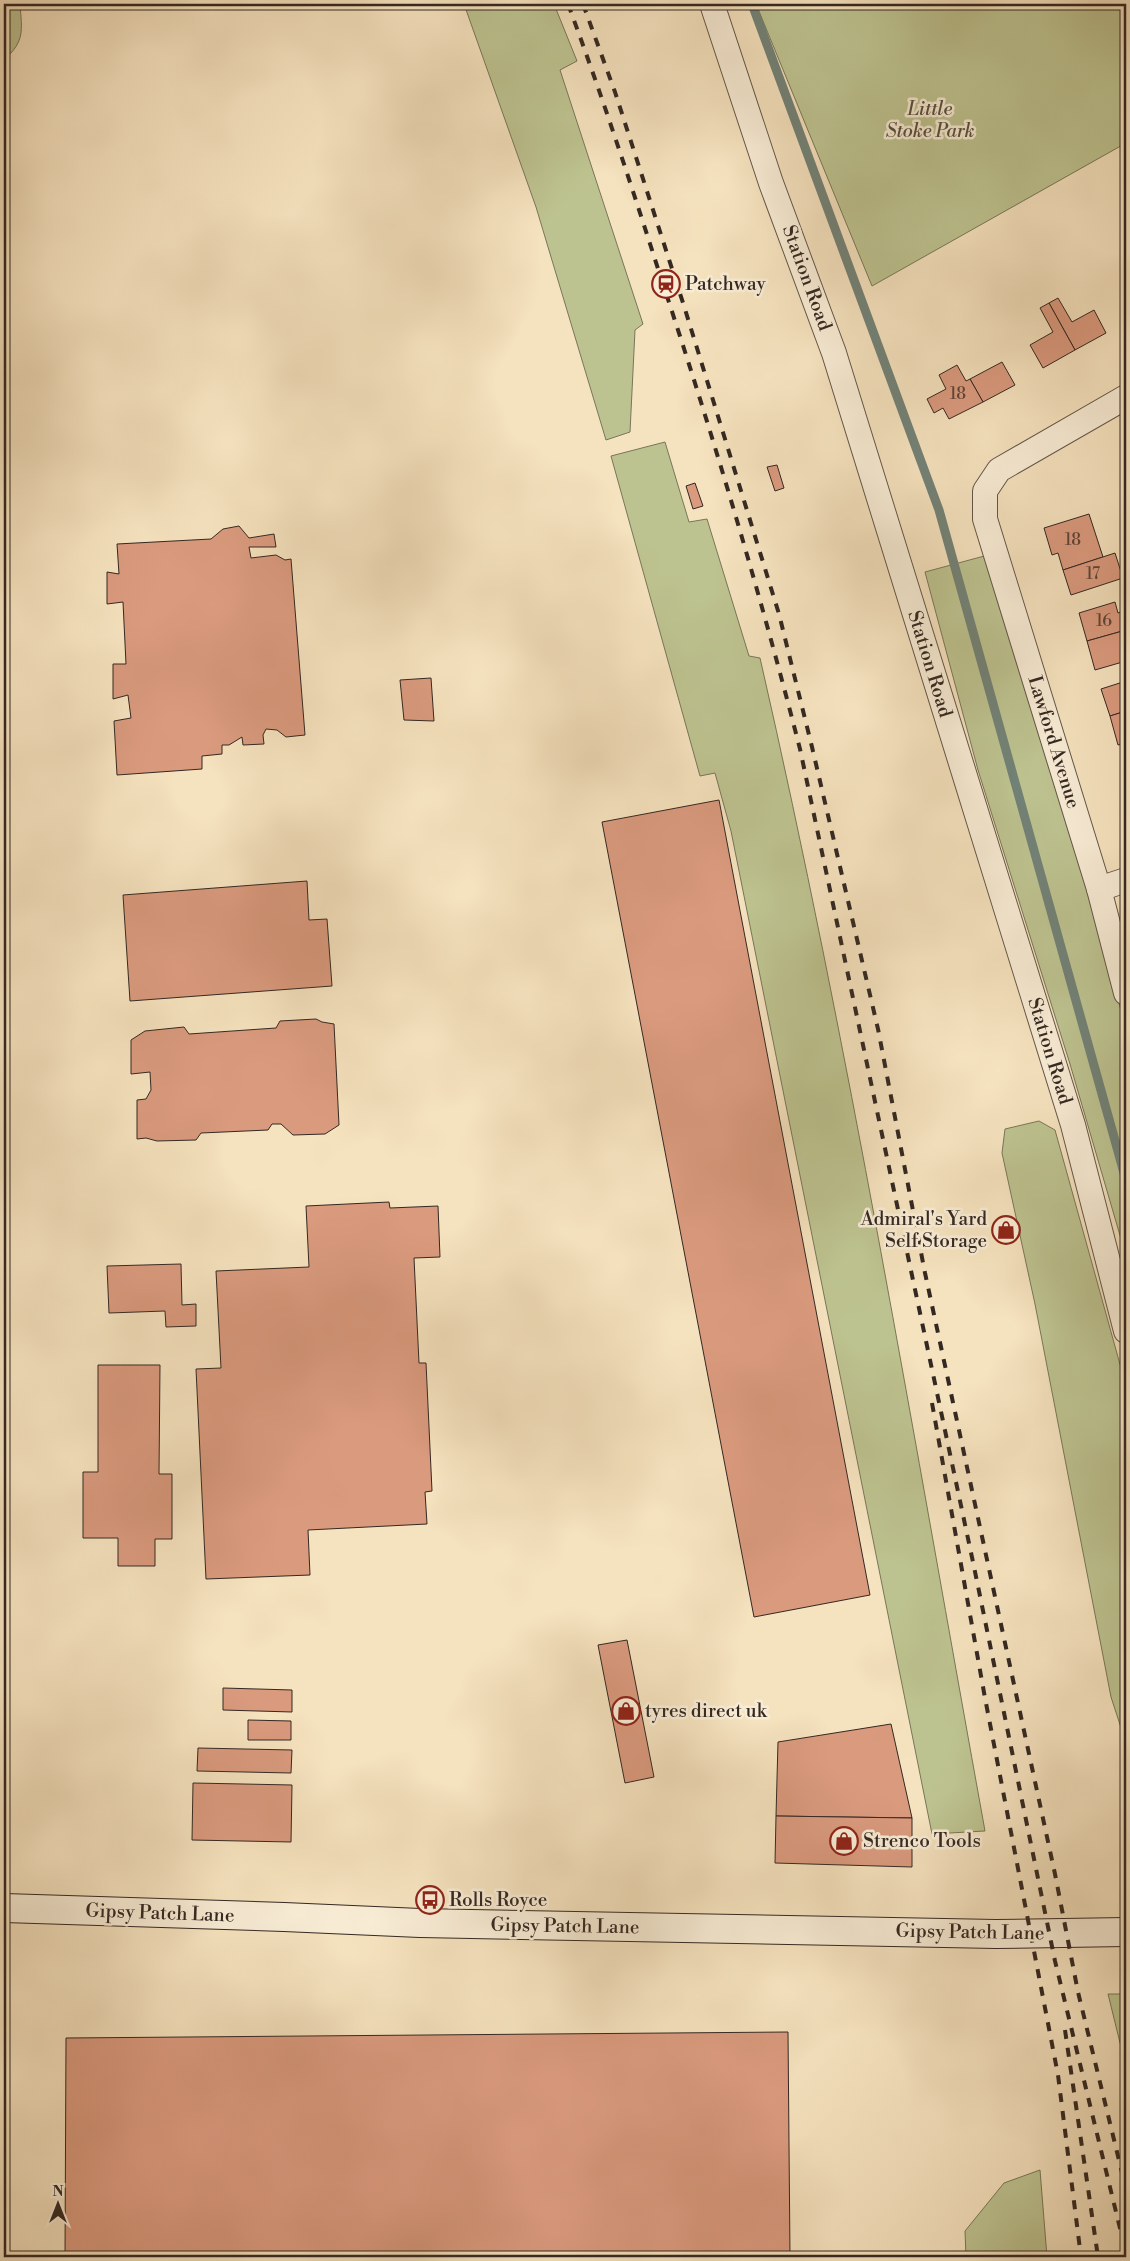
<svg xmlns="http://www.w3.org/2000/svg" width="1130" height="2261" font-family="'Libre Bodoni',serif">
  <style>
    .green { fill: #bdc390; stroke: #787659 }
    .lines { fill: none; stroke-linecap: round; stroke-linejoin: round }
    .stream { stroke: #728277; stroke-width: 9 }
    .building { fill: #da9a7e; stroke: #342822 }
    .minor-casing { stroke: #645649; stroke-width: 26 }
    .secondary-casing { stroke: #342822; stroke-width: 30 }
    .minor { stroke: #f8ecd5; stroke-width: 24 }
    .secondary { stroke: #f8ecd5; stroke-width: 28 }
    .rail { stroke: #342822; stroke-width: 4; stroke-dasharray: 9 9; stroke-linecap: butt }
    .labels { text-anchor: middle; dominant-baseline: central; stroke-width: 5; stroke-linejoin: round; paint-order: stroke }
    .number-label { font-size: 16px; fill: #5e4439 }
    .park-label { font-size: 19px; font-style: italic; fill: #564f3e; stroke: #f8ecd5 }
    .street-label { font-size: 19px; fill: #342822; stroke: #f8ecd5 }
    .poi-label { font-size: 19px; fill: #342822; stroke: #f8ecd5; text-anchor: start }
  </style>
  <rect width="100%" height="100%" fill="#f5e2be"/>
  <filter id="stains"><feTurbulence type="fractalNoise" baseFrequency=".004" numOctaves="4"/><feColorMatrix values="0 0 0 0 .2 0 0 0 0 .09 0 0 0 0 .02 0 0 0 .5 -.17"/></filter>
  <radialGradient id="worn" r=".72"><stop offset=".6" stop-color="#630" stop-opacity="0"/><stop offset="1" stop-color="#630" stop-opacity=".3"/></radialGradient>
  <g class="green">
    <path d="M 4,4 L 20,4 C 22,31 25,41 4,60 Z"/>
    <path d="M 464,4 L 554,4 L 577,61 L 560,70 L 643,324 L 635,330 L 630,432 L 606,440 L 536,207 Z"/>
    <path d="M 756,4 L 1126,4 L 1126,143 L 872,286 Z"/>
    <path d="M 665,442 L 689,522 L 707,519 L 749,656 L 760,658 C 849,1046 914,1439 985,1831 L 932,1834 L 731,831 L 715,773 L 700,776 L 611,456 Z"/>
    <path d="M 988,555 L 1046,734 L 1126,1029 L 1126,1256 L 1070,1064 L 978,770 L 925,572 Z"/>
    <path d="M 1039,1121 L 1055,1130 L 1126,1386 L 1126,1743 L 1111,1697 L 1035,1304 L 1002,1153 L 1005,1129 Z"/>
    <path d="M 1108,1994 L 1126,1994 L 1126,2067 Z"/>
    <path d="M 1040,2170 L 1047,2257 L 966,2257 L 965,2231 L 1004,2183 Z"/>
  </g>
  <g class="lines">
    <path class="stream" d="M 752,4 L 939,510 L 1126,1180"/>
  </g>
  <g class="building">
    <path d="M 1126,290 L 1126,303 L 1121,293 Z"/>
    <path d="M 1058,298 L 1072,322 L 1094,310 L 1106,333 L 1075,350 L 1049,303 Z"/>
    <path d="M 1049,303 L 1075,350 L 1043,368 L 1030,345 L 1053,332 L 1040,308 Z"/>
    <path d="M 1002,362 L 1015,385 L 983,402 L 970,379 Z"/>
    <path d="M 957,365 L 966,381 L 970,379 L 983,402 L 949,419 L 943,408 L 934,413 L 927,399 L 946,389 L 939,375 Z"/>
    <path d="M 777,465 L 784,488 L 775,491 L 767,467 Z"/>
    <path d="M 695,483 L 703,506 L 693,509 L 686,486 Z"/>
    <path d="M 1089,514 L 1103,557 L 1063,570 L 1058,553 L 1052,555 L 1044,528 Z"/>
    <path d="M 239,526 L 249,538 L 274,534 L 276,547 L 249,547 L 251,558 L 276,555 L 285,560 L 291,559 L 305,735 L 286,737 L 277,730 L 266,729 L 263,735 L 264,744 L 243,745 L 242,737 L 229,745 L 222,745 L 222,754 L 202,756 L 202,769 L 117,775 L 114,721 L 131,718 L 128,695 L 113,699 L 113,664 L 126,664 L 123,602 L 107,604 L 107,572 L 119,574 L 117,544 L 211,539 L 223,529 Z"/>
    <path d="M 1115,553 L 1123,578 L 1071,595 L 1063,570 Z"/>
    <path d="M 1115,602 L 1118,613 L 1126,610 L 1126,630 L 1087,641 L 1079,613 Z"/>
    <path d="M 1126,630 L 1126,661 L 1095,670 L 1087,641 Z"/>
    <path d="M 431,678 L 434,721 L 404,720 L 400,680 Z"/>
    <path d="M 1126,681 L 1126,711 L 1110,716 L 1101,689 Z"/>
    <path d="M 1126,711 L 1126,743 L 1118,745 L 1110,716 Z"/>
    <path d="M 1126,766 L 1126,783 L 1121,767 Z"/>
    <path d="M 719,800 L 870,1595 L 754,1617 L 602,822 Z"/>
    <path d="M 307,881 L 309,920 L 327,919 L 332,986 L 130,1001 L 123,895 Z"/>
    <path d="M 316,1019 L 322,1022 L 334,1024 L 339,1125 L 325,1134 L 293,1135 L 281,1124 L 272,1124 L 268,1130 L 201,1133 L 196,1140 L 157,1141 L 146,1138 L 137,1139 L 137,1100 L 146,1099 L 151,1090 L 150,1072 L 131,1074 L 131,1040 L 145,1031 L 184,1027 L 189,1034 L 276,1028 L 280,1021 Z"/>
    <path d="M 389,1202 L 390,1208 L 438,1206 L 440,1257 L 414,1258 L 419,1363 L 426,1363 L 432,1491 L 425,1492 L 427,1524 L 308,1530 L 310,1575 L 206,1579 L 196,1369 L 221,1368 L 216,1271 L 309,1267 L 306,1206 Z"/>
    <path d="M 181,1264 L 182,1305 L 196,1304 L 196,1326 L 166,1327 L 165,1311 L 109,1313 L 107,1266 Z"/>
    <path d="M 98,1365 L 160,1365 L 159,1474 L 172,1474 L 172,1539 L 155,1539 L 155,1566 L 118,1566 L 118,1538 L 83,1538 L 83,1472 L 98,1472 Z"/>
    <path d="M 627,1640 L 654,1777 L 625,1783 L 598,1645 Z"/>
    <path d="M 223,1688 L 292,1690 L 292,1712 L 223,1710 Z"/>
    <path d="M 248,1720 L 291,1721 L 291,1740 L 248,1740 Z"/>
    <path d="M 891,1724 L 912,1818 L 776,1816 L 778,1742 Z"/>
    <path d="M 198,1748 L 292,1750 L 291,1773 L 197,1771 Z"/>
    <path d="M 193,1783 L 292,1785 L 291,1842 L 192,1840 Z"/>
    <path d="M 776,1816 L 912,1818 L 912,1867 L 775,1863 Z"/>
    <path d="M 788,2032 L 790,2257 L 65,2257 L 66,2038 Z"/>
  </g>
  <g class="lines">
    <defs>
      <g id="minor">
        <path d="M 712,4 L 771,183 L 834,353 L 1073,1125 L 1126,1331"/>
        <path d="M 1126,397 L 999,470 L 985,491 L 985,519 L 1099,889 L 1126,993"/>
        <path d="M 1099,889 L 1126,880"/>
      </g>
      <path id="secondary" d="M 4,1908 L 284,1917 L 420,1923 L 996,1934 L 1126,1932"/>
    </defs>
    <use href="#minor" class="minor-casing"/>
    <use href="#secondary" class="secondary-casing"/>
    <use href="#minor" class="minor"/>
    <use href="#secondary" class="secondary"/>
    <g class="rail">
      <path d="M 568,4 C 601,93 631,184 660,275 C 712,432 759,589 800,749 L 973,1562 L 1055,1961 L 1126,2253"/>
      <path d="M 583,4 L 615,92 L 684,306 L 779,614 L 812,747 L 878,1029 L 925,1273 L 1055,1874 L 1078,1992 L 1126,2189"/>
      <path d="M 932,1403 L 985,1698 L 1058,2075 L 1081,2257"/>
      <path d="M 1065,2030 L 1098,2257"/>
    </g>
  </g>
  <defs>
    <symbol id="station-ring" viewBox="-11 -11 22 22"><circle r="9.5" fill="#f8ecd5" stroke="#8f2418" stroke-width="1.5"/><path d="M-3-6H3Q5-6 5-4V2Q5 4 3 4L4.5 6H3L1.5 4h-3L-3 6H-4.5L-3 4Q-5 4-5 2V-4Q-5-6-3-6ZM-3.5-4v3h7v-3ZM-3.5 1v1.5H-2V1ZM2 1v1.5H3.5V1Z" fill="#8f2418"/></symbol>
    <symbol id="shop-ring" viewBox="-11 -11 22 22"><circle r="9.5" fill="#f8ecd5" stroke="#8f2418" stroke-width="1.5"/><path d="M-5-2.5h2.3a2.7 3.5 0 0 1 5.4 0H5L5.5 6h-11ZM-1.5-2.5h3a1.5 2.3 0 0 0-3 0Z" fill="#8f2418"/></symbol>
    <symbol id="bus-ring" viewBox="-11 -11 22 22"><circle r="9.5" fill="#f8ecd5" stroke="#8f2418" stroke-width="1.5"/><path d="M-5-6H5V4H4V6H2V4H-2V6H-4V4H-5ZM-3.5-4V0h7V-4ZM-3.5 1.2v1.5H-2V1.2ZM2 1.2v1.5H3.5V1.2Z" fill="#8f2418"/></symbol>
  </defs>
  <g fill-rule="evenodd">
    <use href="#station-ring" x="650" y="268" width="32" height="32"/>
    <use href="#shop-ring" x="990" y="1214" width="32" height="32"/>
    <use href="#shop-ring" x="610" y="1695" width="32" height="32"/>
    <use href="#shop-ring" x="828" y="1825" width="32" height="32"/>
    <use href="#bus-ring" x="414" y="1884" width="32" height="32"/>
  </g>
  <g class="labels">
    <g class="number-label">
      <text x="958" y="394">18</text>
      <text x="1073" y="540">18</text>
      <text x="1093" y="574">17</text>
      <text x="1104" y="621">16</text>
    </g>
    <g class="park-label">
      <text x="930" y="109">Little<tspan x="930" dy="22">Stoke Park</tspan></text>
    </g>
    <g class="street-label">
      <text transform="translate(807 278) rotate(70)">Station Road</text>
      <text transform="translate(930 664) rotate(73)">Station Road</text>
      <text transform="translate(1054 742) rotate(73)">Lawford Avenue</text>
      <text transform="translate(1050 1051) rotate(73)">Station Road</text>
      <text transform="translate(160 1913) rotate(2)">Gipsy Patch Lane</text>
      <text transform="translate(565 1926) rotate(1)">Gipsy Patch Lane</text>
      <text transform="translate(970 1932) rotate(1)">Gipsy Patch Lane</text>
    </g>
    <g class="poi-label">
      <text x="685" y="284">Patchway</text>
      <text x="987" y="1219" text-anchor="end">Admiral's Yard<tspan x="987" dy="22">Self Storage</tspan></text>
      <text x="645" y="1711">tyres direct uk</text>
      <text x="863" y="1841">Strenco Tools</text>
      <text x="449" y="1900">Rolls Royce</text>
    </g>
  </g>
  <rect width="1130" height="2261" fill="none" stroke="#f5e2be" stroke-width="20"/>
  <rect x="5" y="5" width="1120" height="2251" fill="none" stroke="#342822" stroke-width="2.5"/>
  <rect x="10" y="10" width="1110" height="2241" fill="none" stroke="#342822"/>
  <g transform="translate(58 2204)" stroke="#f8ecd5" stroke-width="4" paint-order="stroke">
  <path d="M0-4L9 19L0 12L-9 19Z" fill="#342822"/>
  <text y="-8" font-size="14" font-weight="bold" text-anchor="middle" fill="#342822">N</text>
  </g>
  <rect width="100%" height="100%" filter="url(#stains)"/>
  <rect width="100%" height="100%" fill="url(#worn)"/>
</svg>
